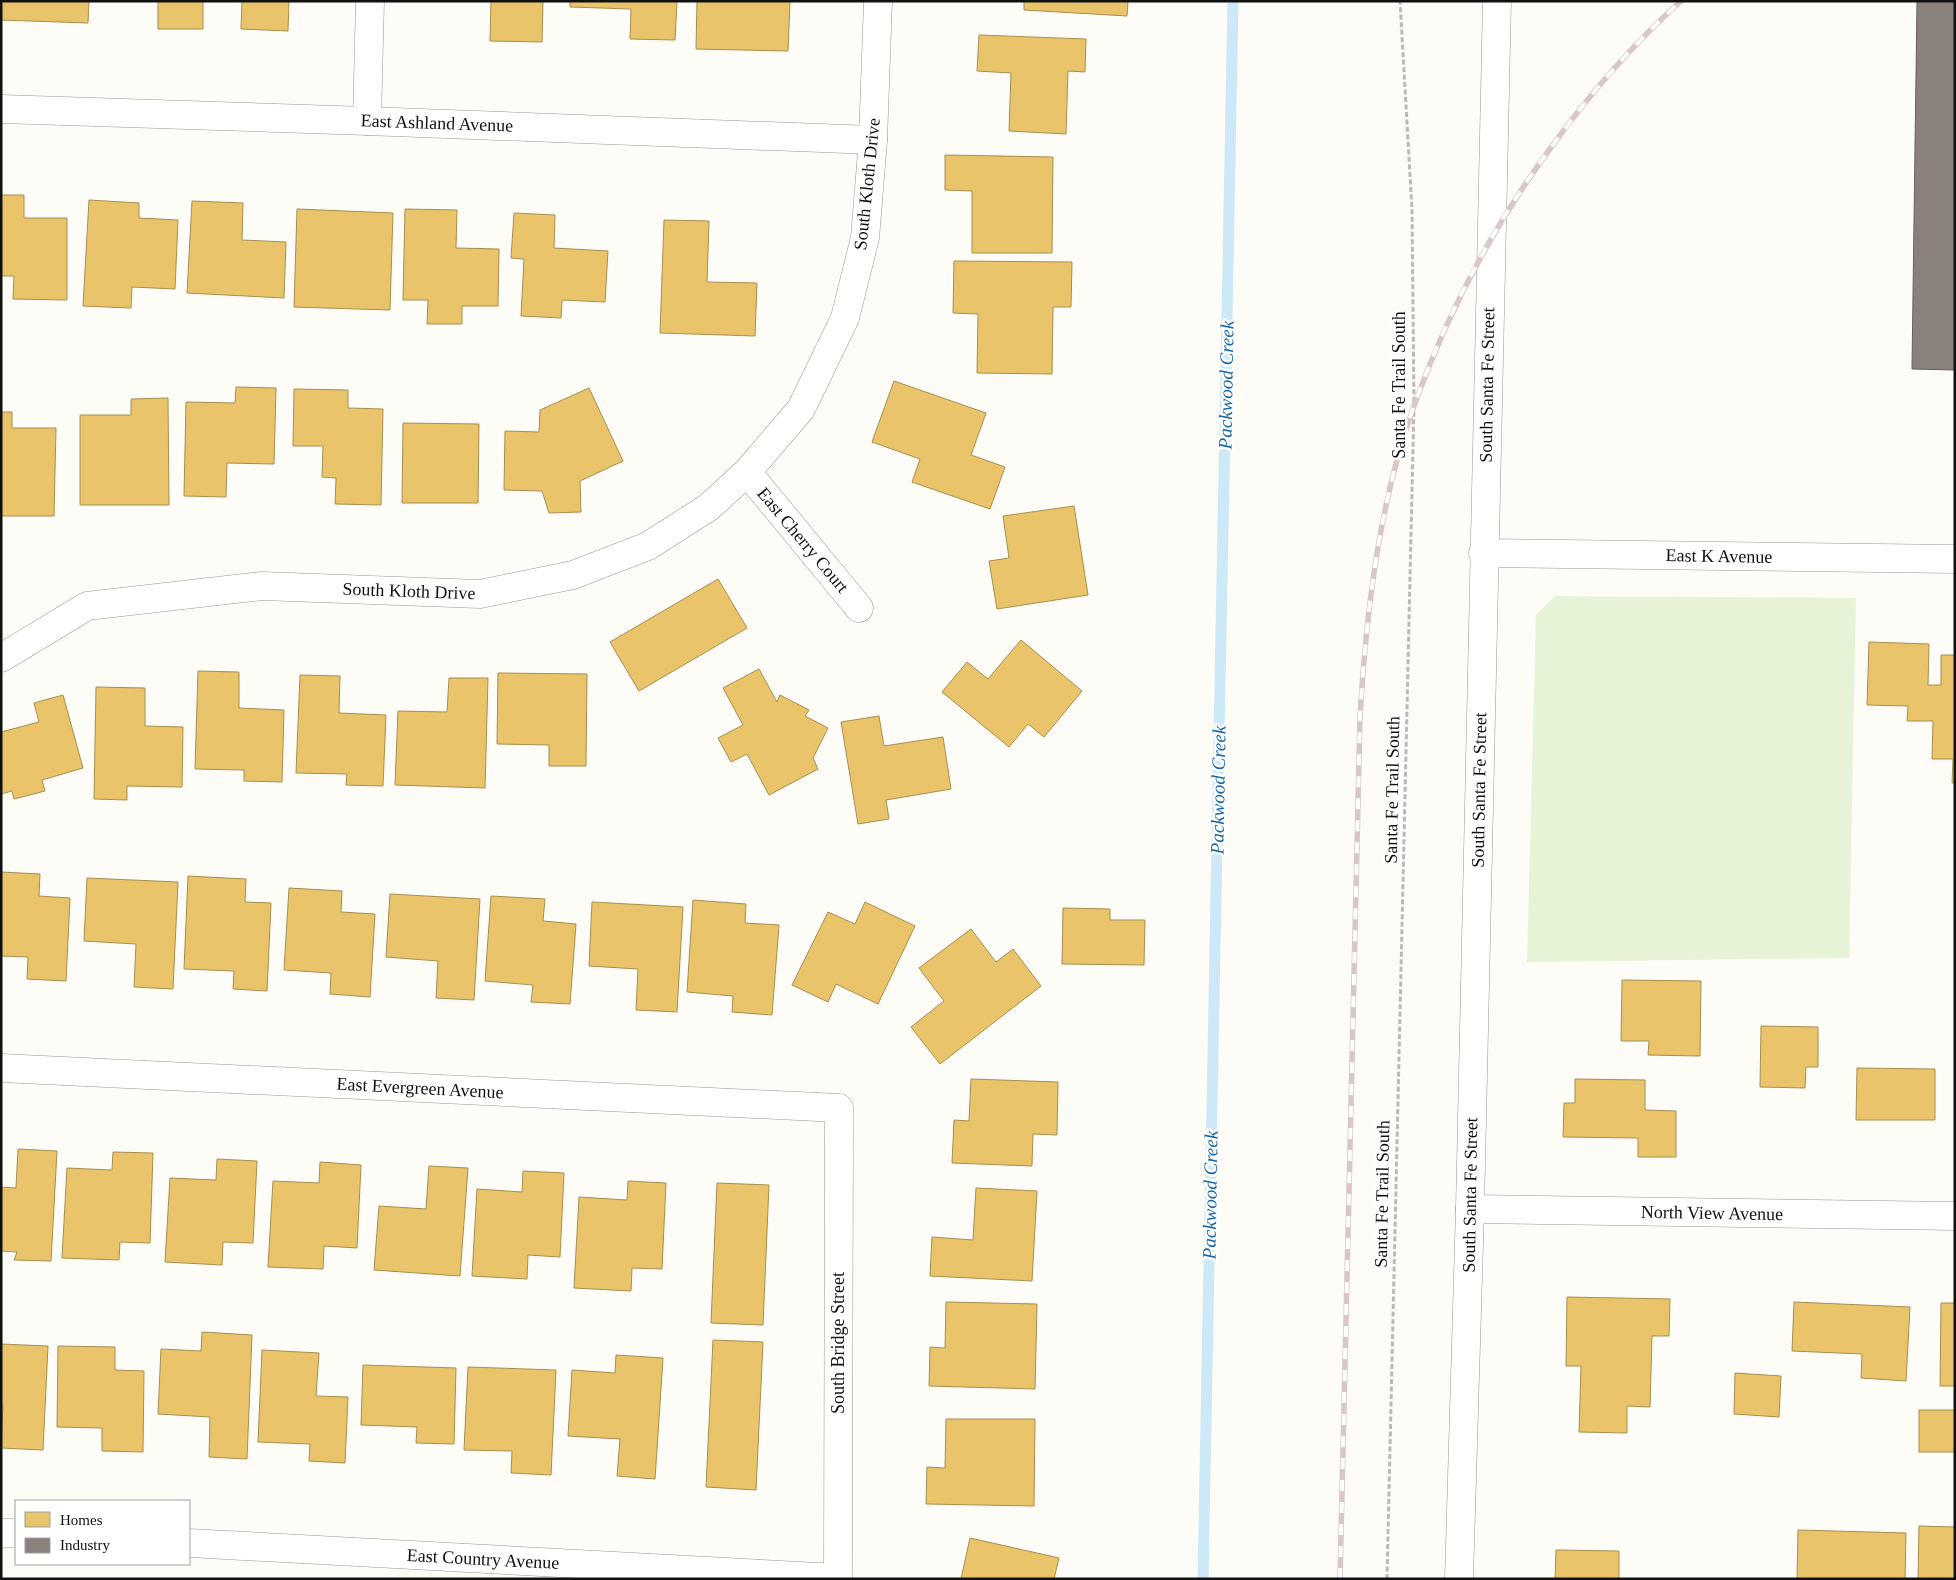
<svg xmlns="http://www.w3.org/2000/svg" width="1956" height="1580" font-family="Georgia,serif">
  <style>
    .green { fill: #e7f3d7 }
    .homes { fill: #e9c46a; stroke: #a88e4f }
    .industry { fill: #8a817c; stroke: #665f5c }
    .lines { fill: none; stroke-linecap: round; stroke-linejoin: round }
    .stream { stroke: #cde8f7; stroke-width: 11 }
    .minor-casing { stroke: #979795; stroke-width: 29 }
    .path { stroke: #b9b9b8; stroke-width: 3; stroke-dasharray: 5 2.5; stroke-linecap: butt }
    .minor { stroke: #fffffe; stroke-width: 28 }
    .rail-casing { stroke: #d9c6c7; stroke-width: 5.5 }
    .rail { stroke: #fff; stroke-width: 4; stroke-dasharray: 11; stroke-linecap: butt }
    .labels { text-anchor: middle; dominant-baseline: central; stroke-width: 5; stroke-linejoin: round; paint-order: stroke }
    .street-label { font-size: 18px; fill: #111; stroke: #fff }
    .water-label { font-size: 19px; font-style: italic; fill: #1768a6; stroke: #fff }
  </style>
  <rect width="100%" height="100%" fill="#fdfcf7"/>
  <path class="green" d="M 1555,596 L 1856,598 L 1849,958 L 1527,962 L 1536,615 Z"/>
  <g class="homes">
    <path d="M 1,1 L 89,1 L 88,23 L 1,20 Z"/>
    <rect x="158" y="1" width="45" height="28"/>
    <path d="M 242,1 L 289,1 L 288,31 L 241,29 Z"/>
    <path d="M 491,1 L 543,1 L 542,42 L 490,41 Z"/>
    <path d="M 570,1 L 677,1 L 675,40 L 630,39 L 631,9 L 570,7 Z"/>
    <path d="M 697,1 L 790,1 L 788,51 L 696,49 Z"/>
    <path d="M 1024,1 L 1128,1 L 1127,16 L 1024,10 Z"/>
    <path d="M 979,35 L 1086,39 L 1085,72 L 1068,71 L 1066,134 L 1009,131 L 1011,73 L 977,71 Z"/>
    <path d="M 945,155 L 1053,157 L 1052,253 L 972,253 L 972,191 L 945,190 Z"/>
    <path d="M 1,195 L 24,195 L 24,218 L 67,218 L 67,300 L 13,299 L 14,276 L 1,276 Z"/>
    <path d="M 89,200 L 139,203 L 139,218 L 178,220 L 175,289 L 132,287 L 131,308 L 83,306 Z"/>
    <path d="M 192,201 L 243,203 L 242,240 L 286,242 L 284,298 L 187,293 Z"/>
    <path d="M 297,209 L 393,213 L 390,310 L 294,307 Z"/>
    <path d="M 405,209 L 457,210 L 456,248 L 499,249 L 498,306 L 462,306 L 462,324 L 427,324 L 428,300 L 403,300 Z"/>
    <path d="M 514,213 L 555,215 L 554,248 L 608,251 L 605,302 L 562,300 L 561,318 L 521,316 L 524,259 L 511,258 Z"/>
    <path d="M 664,220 L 709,221 L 707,282 L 757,283 L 755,336 L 660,333 Z"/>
    <path d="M 954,261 L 1072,262 L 1071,307 L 1053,307 L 1052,374 L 977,373 L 978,314 L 953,313 Z"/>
    <path d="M 894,381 L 986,413 L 971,455 L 1005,467 L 990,509 L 912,482 L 920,459 L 872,442 Z"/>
    <path d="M 236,387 L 276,388 L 274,464 L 227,463 L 226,497 L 184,496 L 186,402 L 235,403 Z"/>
    <path d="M 589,388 L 623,461 L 580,481 L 581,512 L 549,513 L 542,491 L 504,490 L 505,431 L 539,432 L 540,410 Z"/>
    <path d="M 294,389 L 348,390 L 348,408 L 383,409 L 381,505 L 335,504 L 336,478 L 322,477 L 323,446 L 293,446 Z"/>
    <path d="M 168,398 L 169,505 L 80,505 L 80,415 L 131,415 L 131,399 Z"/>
    <path d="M 1,412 L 12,412 L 12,428 L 56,428 L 54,516 L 1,516 Z"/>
    <path d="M 403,423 L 479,424 L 478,503 L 402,503 Z"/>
    <path d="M 1074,506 L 1088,595 L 997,609 L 989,561 L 1009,558 L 1003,516 Z"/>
    <path d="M 718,579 L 747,628 L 639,691 L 610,642 Z"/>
    <path d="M 1021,640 L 1082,691 L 1044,737 L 1028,724 L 1009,747 L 942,692 L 967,662 L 988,679 Z"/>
    <path d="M 1869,642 L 1929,644 L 1928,685 L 1941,685 L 1941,655 L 1955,655 L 1955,783 L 1952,783 L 1953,759 L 1932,759 L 1933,721 L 1907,721 L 1908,706 L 1867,705 Z"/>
    <path d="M 759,669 L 777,702 L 780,695 L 809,710 L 805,716 L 828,728 L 813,758 L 818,769 L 769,795 L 747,754 L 731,762 L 718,738 L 743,725 L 723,688 Z"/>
    <path d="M 198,671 L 239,672 L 239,708 L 284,710 L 282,782 L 244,781 L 244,770 L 195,769 Z"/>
    <path d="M 498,673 L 587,674 L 586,766 L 549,766 L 549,745 L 497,744 Z"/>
    <path d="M 300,675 L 340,676 L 339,713 L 386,715 L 383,786 L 346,785 L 347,774 L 296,773 Z"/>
    <path d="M 449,678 L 488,678 L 485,788 L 395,785 L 398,711 L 447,712 Z"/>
    <path d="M 96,687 L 145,688 L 145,726 L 183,727 L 182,787 L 127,786 L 127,800 L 94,799 Z"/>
    <path d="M 63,695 L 83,768 L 42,780 L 45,791 L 14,799 L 12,791 L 1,794 L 1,732 L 39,722 L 34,703 Z"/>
    <path d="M 879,716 L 884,746 L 943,737 L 951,789 L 886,800 L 889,819 L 858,824 L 841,722 Z"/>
    <path d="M 1,872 L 40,874 L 39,896 L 70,898 L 66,981 L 27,979 L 28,957 L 1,956 Z"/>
    <path d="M 188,876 L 246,879 L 245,902 L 271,903 L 267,991 L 233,989 L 234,971 L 184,969 Z"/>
    <path d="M 87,878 L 178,882 L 173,989 L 134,987 L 136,944 L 84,941 Z"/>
    <path d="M 289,888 L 342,891 L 341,912 L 375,914 L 370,997 L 330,994 L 331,973 L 284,970 Z"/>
    <path d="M 390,894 L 480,899 L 474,1000 L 436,998 L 438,961 L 386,957 Z"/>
    <path d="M 491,896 L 545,899 L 543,921 L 576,924 L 570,1004 L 531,1002 L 533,985 L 485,981 Z"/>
    <path d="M 693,900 L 746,904 L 745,923 L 779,925 L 772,1015 L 732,1012 L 733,996 L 687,992 Z"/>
    <path d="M 592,902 L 683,907 L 677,1012 L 636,1010 L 638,969 L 589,966 Z"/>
    <path d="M 865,902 L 915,926 L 878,1004 L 836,984 L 828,1002 L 792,985 L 828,912 L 855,924 Z"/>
    <path d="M 1063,908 L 1110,909 L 1110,920 L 1145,920 L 1144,965 L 1062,964 Z"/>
    <path d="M 971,929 L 996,962 L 1013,949 L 1041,986 L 940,1064 L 911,1027 L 944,1001 L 919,968 Z"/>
    <path d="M 1622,980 L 1701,981 L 1700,1056 L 1648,1055 L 1649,1041 L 1621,1041 Z"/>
    <path d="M 1761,1026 L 1818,1027 L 1818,1067 L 1806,1067 L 1805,1088 L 1760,1087 Z"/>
    <path d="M 1857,1068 L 1935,1069 L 1935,1120 L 1856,1120 Z"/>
    <path d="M 971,1079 L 1058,1082 L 1057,1135 L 1033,1134 L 1032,1166 L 952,1163 L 954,1120 L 969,1121 Z"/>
    <path d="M 1575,1079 L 1645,1080 L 1645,1110 L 1676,1111 L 1676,1157 L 1638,1157 L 1638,1138 L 1563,1137 L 1564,1103 L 1575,1103 Z"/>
    <path d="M 18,1149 L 57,1151 L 51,1261 L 14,1260 L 17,1252 L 1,1251 L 1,1187 L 16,1188 Z"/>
    <path d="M 113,1152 L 153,1153 L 150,1243 L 120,1242 L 119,1260 L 62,1258 L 67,1168 L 112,1170 Z"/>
    <path d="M 217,1159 L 257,1161 L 253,1243 L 223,1242 L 222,1265 L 165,1262 L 170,1178 L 216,1180 Z"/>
    <path d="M 320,1162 L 361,1165 L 357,1248 L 324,1246 L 323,1269 L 268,1267 L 273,1181 L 319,1183 Z"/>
    <path d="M 429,1166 L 468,1168 L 460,1276 L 374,1270 L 379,1206 L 426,1209 Z"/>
    <path d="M 523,1171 L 564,1173 L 560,1257 L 528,1255 L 527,1279 L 472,1276 L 477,1189 L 522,1192 Z"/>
    <path d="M 628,1181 L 666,1183 L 662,1269 L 632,1268 L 631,1291 L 574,1288 L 579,1197 L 627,1200 Z"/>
    <path d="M 717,1183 L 769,1185 L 763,1325 L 711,1323 Z"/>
    <path d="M 976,1188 L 1037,1191 L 1032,1281 L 930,1276 L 932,1237 L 973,1240 Z"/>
    <path d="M 1567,1297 L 1670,1299 L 1669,1336 L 1652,1336 L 1650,1407 L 1627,1406 L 1627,1433 L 1579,1432 L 1581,1366 L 1566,1366 Z"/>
    <path d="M 946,1302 L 1037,1304 L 1035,1389 L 929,1386 L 930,1347 L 945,1348 Z"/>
    <path d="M 1794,1302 L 1910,1307 L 1906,1381 L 1861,1378 L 1862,1354 L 1792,1351 Z"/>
    <path d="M 1941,1303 L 1955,1303 L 1955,1386 L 1940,1386 Z"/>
    <path d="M 202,1332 L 252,1335 L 247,1459 L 209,1457 L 210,1417 L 158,1414 L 161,1349 L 201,1351 Z"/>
    <path d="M 713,1340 L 763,1342 L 756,1490 L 706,1487 Z"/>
    <path d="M 1,1344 L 48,1346 L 43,1450 L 1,1448 L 3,1405 L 1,1405 Z"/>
    <path d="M 58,1346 L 115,1347 L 115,1370 L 144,1371 L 143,1452 L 102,1451 L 102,1428 L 57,1427 Z"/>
    <path d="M 262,1350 L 319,1353 L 316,1396 L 348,1397 L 345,1463 L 309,1461 L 310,1444 L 258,1442 Z"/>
    <path d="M 616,1355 L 663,1358 L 655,1479 L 617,1476 L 620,1439 L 568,1436 L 572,1370 L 615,1373 Z"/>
    <path d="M 363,1365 L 456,1368 L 454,1444 L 416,1443 L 417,1427 L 361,1425 Z"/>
    <path d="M 468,1367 L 556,1370 L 551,1475 L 511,1473 L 512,1451 L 464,1450 Z"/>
    <path d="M 1735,1373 L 1781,1376 L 1779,1417 L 1734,1414 Z"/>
    <rect x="1919" y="1410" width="36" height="42"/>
    <path d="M 946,1419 L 1035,1419 L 1034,1506 L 926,1504 L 927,1467 L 945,1468 Z"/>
    <path d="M 1919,1526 L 1955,1527 L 1955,1579 L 1918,1579 Z"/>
    <path d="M 1798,1530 L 1906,1533 L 1905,1579 L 1797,1579 Z"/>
    <path d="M 970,1538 L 1059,1558 L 1054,1579 L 961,1579 Z"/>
    <path d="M 1556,1550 L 1619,1551 L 1619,1579 L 1555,1579 Z"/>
  </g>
  <path class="industry" d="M 1917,1 L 1955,1 L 1955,370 L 1912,369 Z"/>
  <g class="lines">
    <path class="stream" d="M 1203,1579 L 1233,1"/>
    <defs>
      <g id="minor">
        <path d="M 1,109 L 367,121 L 873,140"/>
        <path d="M 367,121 L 370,1"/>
        <path d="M 747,472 L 859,608"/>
        <path d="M 1483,553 L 1955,559"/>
        <path d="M 1,658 L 87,606 L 262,586 L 480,594 L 573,575 L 648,546 L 709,507 L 747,472 L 801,409 L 845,318 L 865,238 L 873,140 L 878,1"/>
        <path d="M 1,1068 L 839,1108 L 838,1578 L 189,1543"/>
        <path d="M 1470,1209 L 1955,1216"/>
        <path d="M 1,1533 L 16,1533"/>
        <path d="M 1459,1579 L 1470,1209 L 1497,1"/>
      </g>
    </defs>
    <use href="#minor" class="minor-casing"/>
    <path class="path" d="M 1387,1579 L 1414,404 L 1412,210 L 1400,1"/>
    <use href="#minor" class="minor"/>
    <defs>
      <path id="rail" d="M 1340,1579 L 1360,717 C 1366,614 1379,501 1415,403 C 1449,309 1493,226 1552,146 C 1590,94 1633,44 1681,1"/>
    </defs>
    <use href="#rail" class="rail-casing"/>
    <use href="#rail" class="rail"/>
  </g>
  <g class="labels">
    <g class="street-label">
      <text transform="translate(437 123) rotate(2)">East Ashland Avenue</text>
      <text transform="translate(867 184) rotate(-84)">South Kloth Drive</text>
      <text transform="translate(1399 385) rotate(-90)">Santa Fe Trail South</text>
      <text transform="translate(1487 385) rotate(-89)">South Santa Fe Street</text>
      <text transform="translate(803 540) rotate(50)">East Cherry Court</text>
      <text transform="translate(1719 556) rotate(1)">East K Avenue</text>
      <text transform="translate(409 591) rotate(2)">South Kloth Drive</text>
      <text transform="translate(1392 790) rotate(-89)">Santa Fe Trail South</text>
      <text transform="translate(1479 790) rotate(-89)">South Santa Fe Street</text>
      <text transform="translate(420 1088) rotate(3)">East Evergreen Avenue</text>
      <text transform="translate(1382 1194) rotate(-89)">Santa Fe Trail South</text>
      <text transform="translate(1470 1195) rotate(-89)">South Santa Fe Street</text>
      <text transform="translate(1712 1213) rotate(1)">North View Avenue</text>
      <text transform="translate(838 1343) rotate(-90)">South Bridge Street</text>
      <text transform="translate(483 1559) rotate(3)">East Country Avenue</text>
    </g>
    <g class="water-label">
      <text transform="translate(1226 385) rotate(-89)">Packwood Creek</text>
      <text transform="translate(1218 790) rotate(-89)">Packwood Creek</text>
      <text transform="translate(1210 1195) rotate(-89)">Packwood Creek</text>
    </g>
  </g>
  <rect width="1956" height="1580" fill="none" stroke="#111111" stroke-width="5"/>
  <rect x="15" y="1500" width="175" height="65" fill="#ffffff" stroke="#a0a0a0"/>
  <rect x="25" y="1512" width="25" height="15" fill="#e9c46a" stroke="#a0a0a0"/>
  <text x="60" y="1525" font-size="15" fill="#111111">Homes</text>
  <rect x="25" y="1538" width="25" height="15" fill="#8a817c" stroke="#a0a0a0"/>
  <text x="60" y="1550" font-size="15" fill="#111111">Industry</text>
</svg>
